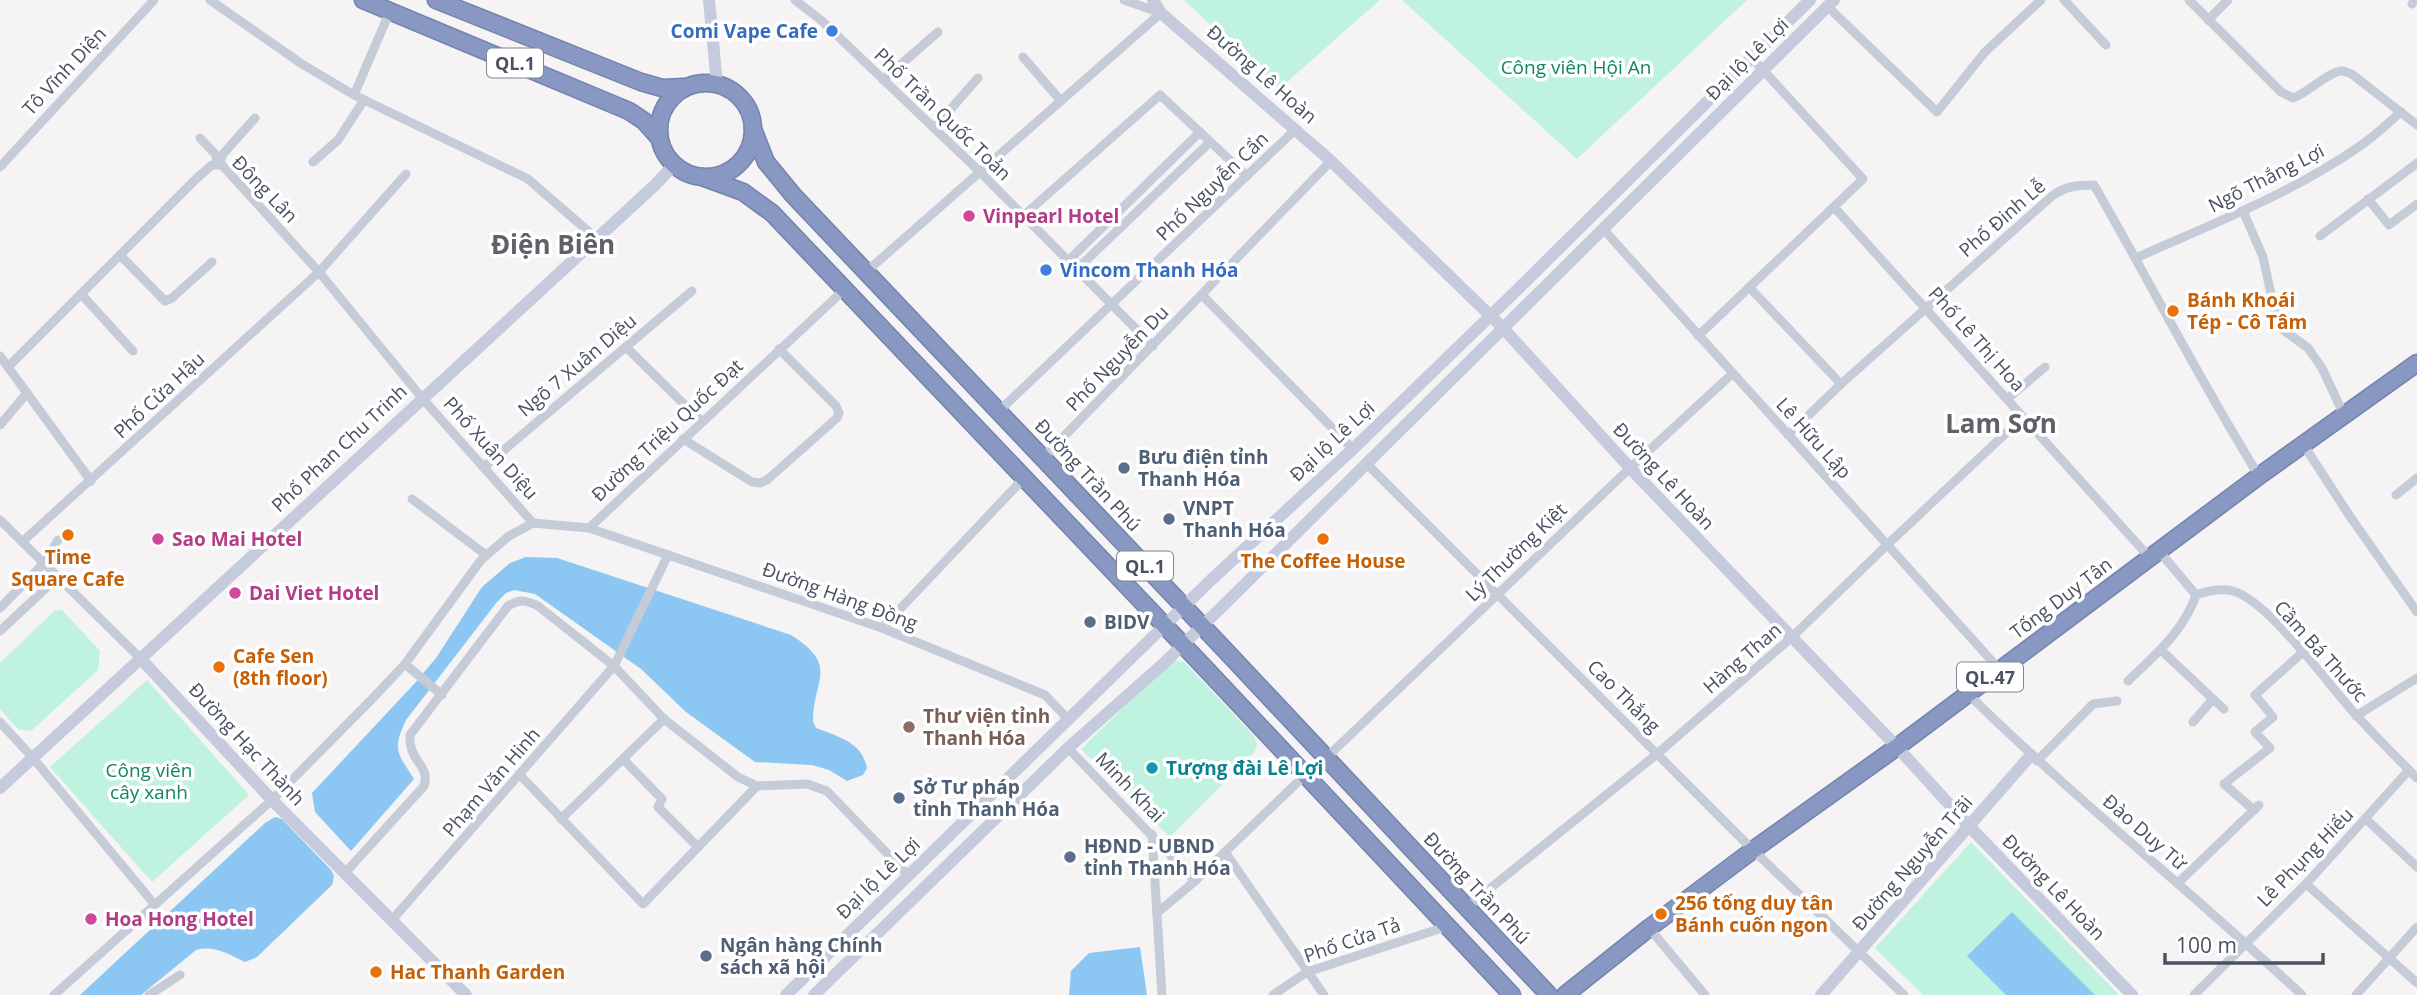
<svg xmlns="http://www.w3.org/2000/svg" width="2417" height="995" font-family="'Open Sans',sans-serif">
  <style>
    .green { fill: #c0f3df }
    .water { fill: #8bc7f2 }
    .lines { fill: none; stroke-linecap: round; stroke-linejoin: round }
    .highway-casing { stroke: #7383af; stroke-width: 19 }
    .street { stroke: #c6cbd8; stroke-width: 9 }
    .secondary { stroke: #c5cbdc; stroke-width: 12 }
    .highway { stroke: #8898c3; stroke-width: 16 }
    .shop-dot { fill: #3f7fe0; stroke: #fff; stroke-width: 2.5 }
    .hotel-dot { fill: #d1479c; stroke: #fff; stroke-width: 2.5 }
    .food-dot { fill: #e8710a; stroke: #fff; stroke-width: 2.5 }
    .service-dot { fill: #5c6f8a; stroke: #fff; stroke-width: 2.5 }
    .education-dot { fill: #8d6e63; stroke: #fff; stroke-width: 2.5 }
    .culture-dot { fill: #0f9aa8; stroke: #fff; stroke-width: 2.5 }
    .labels { text-anchor: middle; dominant-baseline: central; stroke-width: 7; stroke-linejoin: round; paint-order: stroke }
    .shield { fill: #fff; stroke: #808591; stroke-width: 2 }
    .shield-label { font-size: 18px; font-weight: bold; fill: #495162 }
    .shop-label { font-size: 19px; font-weight: bold; fill: #366cbe; stroke: #fff; text-anchor: end }
    .street-label { font-size: 19px; fill: #495162; stroke: #fff }
    .park-label { font-size: 19px; fill: #128564; stroke: #fff }
    .hotel-label { font-size: 19px; font-weight: bold; fill: #b23c85; stroke: #fff; text-anchor: start }
    .food-label { font-size: 19px; font-weight: bold; fill: #c56008; stroke: #fff; text-anchor: start }
    .service-label { font-size: 19px; font-weight: bold; fill: #4e5e75; stroke: #fff; text-anchor: start }
    .education-label { font-size: 19px; font-weight: bold; fill: #785e54; stroke: #fff; text-anchor: start }
    .culture-label { font-size: 19px; font-weight: bold; fill: #0d838f; stroke: #fff; text-anchor: start }
    .district-label { font-size: 26px; font-weight: bold; fill: #5e6168; stroke: #fff }
  </style>
  <rect width="100%" height="100%" fill="#f5f3f3"/>
  <g class="green">
    <path d="M 1184,0 L 1380,0 L 1279,89 Z"/>
    <path d="M 1402,0 L 1747,0 L 1577,159 Z"/>
    <path d="M 62,610 L 100,651 L 98,670 L 31,731 L 18,729 L 0,709 L 0,663 L 54,611 Z"/>
    <path d="M 1175,661 L 1184,662 L 1254,736 L 1257,745 L 1254,753 L 1170,837 L 1081,749 L 1167,665 Z"/>
    <path d="M 147,680 L 249,795 L 152,882 L 50,767 Z"/>
    <path d="M 1971,842 L 2119,995 L 1923,995 L 1875,948 Z"/>
  </g>
  <g class="water">
    <path d="M 526,557 L 557,558 L 791,635 C 840,666 813,679 813,721 L 816,728 C 839,737 862,742 867,768 L 863,775 L 847,781 L 829,770 L 812,765 L 755,762 L 686,712 L 641,669 L 535,594 L 514,590 L 506,593 L 497,602 L 406,720 C 392,750 397,752 414,779 L 351,851 L 315,812 L 312,793 L 415,683 L 436,658 L 482,587 L 510,563 Z"/>
    <path d="M 275,817 L 282,819 L 331,870 L 334,876 L 332,885 L 257,957 L 245,962 C 228,954 214,945 196,950 L 141,995 L 80,995 L 265,823 Z"/>
    <path d="M 2012,912 L 2095,995 L 2006,995 L 1967,956 Z"/>
    <path d="M 1140,947 L 1147,995 L 1069,995 L 1071,971 L 1089,953 Z"/>
  </g>
  <g class="lines">
    <defs>
      <g id="highway">
        <path d="M 363,0 L 629,111 L 644,121 L 659,138"/>
        <path d="M 436,0 L 641,82 L 662,88 L 684,87"/>
        <circle cx="706" cy="130" r="47"/>
        <path d="M 753,129 L 766,162 L 793,195 L 1225,650 L 1549,995"/>
        <path d="M 702,177 L 743,192 L 772,213 L 1206,669 L 1512,995"/>
        <path d="M 1565,995 L 1649,928 L 1753,850 L 1897,747 L 2259,476 L 2417,363"/>
      </g>
    </defs>
    <use href="#highway" class="highway-casing"/>
    <g class="street">
      <path d="M 210,0 L 302,64 L 354,95 L 528,179 L 596,238"/>
      <path d="M 795,0 L 822,21 L 979,171 L 1153,346"/>
      <path d="M 2064,0 L 2106,45"/>
      <path d="M 2189,0 L 2281,92 L 2293,98 C 2308,93 2329,71 2342,71 C 2344,71 2352,74 2353,75 L 2417,125"/>
      <path d="M 2412,4 L 2415,0"/>
      <path d="M 1827,6 L 1937,112 L 1985,52 L 2041,0"/>
      <path d="M 2208,20 L 2228,0"/>
      <path d="M 1023,57 L 1061,101"/>
      <path d="M 883,80 L 938,32"/>
      <path d="M 354,95 L 390,11"/>
      <path d="M 934,128 L 978,78"/>
      <path d="M 200,138 L 216,155 L 217,164"/>
      <path d="M 313,162 L 338,140 L 364,100"/>
      <path d="M 219,164 L 223,154 L 255,118"/>
      <path d="M 0,167 L 154,0"/>
      <path d="M 2368,199 L 2389,225 L 2417,204"/>
      <path d="M 1834,207 L 2150,558"/>
      <path d="M 2243,211 L 2263,257 L 2276,317 L 2282,329 L 2308,348 L 2322,368 L 2344,415"/>
      <path d="M 1023,216 L 1160,95 L 1247,176"/>
      <path d="M 1604,230 L 2000,670"/>
      <path d="M 2320,236 L 2417,163"/>
      <path d="M 120,255 L 165,301 L 172,298 L 212,262"/>
      <path d="M 2136,258 C 2212,224 2291,194 2360,146 C 2375,136 2388,123 2401,112"/>
      <path d="M 1068,261 L 1200,132"/>
      <path d="M 1076,270 L 1210,142"/>
      <path d="M 866,272 L 1161,13 L 1124,0"/>
      <path d="M 1749,287 L 1841,384"/>
      <path d="M 81,294 L 133,351"/>
      <path d="M 1203,296 L 1353,449"/>
      <path d="M 1698,336 L 1863,179 L 1752,58"/>
      <path d="M 626,347 L 702,422"/>
      <path d="M 0,356 L 91,481"/>
      <path d="M 8,367 L 197,178 L 212,165 L 222,165 L 319,272 L 422,398 L 533,523"/>
      <path d="M 2007,399 L 2045,367"/>
      <path d="M 999,411 L 1296,129"/>
      <path d="M 0,425 L 27,393"/>
      <path d="M 1788,435 L 1841,384 L 2052,196 C 2066,186 2077,185 2094,185 C 2150,282 2200,381 2259,476"/>
      <path d="M 683,439 L 752,482 L 760,483 L 767,480 L 837,418 L 839,413 L 836,406 L 779,349"/>
      <path d="M 2303,444 L 2349,515 L 2417,612"/>
      <path d="M 1043,458 L 1331,161"/>
      <path d="M 1366,463 L 1753,850 L 1904,995"/>
      <path d="M 484,467 L 692,291"/>
      <path d="M 2396,495 L 2417,478"/>
      <path d="M 412,499 L 486,555"/>
      <path d="M 0,520 L 141,659"/>
      <path d="M 589,528 L 882,628 L 1045,695 L 1068,719"/>
      <path d="M 22,542 L 319,272 L 406,174"/>
      <path d="M 2159,551 L 2196,595"/>
      <path d="M 2196,595 C 2207,591 2221,588 2233,591 C 2268,600 2331,688 2357,716 C 2376,737 2397,758 2417,778"/>
      <path d="M 0,608 L 44,563 L 58,540"/>
      <path d="M 882,628 L 1024,478"/>
      <path d="M 0,631 L 58,577"/>
      <path d="M 2161,650 L 2213,699 L 2193,722"/>
      <path d="M 405,664 L 442,695"/>
      <path d="M 2128,681 C 2154,656 2184,631 2196,595"/>
      <path d="M 1968,694 C 2075,799 2192,892 2302,995"/>
      <path d="M 2213,699 L 2224,709"/>
      <path d="M 2356,716 L 2417,678"/>
      <path d="M 0,722 L 33,758 L 155,905"/>
      <path d="M 1068,748 L 1195,881"/>
      <path d="M 1326,758 L 1630,468 L 1732,374"/>
      <path d="M 623,759 L 662,799 L 658,807 L 698,847"/>
      <path d="M 2037,761 L 2093,704 L 2117,701"/>
      <path d="M 520,775 L 643,904 L 757,786"/>
      <path d="M 2254,810 L 2224,784 L 2270,748 L 2255,732 L 2273,717 L 2255,695 L 2303,652"/>
      <path d="M 561,819 L 664,719"/>
      <path d="M 2366,819 L 2417,867"/>
      <path d="M 1152,834 L 1162,995"/>
      <path d="M 1225,852 L 1324,995"/>
      <path d="M 345,873 L 424,786 C 431,765 408,762 410,735 L 508,606 C 520,599 526,600 538,606 L 614,666 L 664,719 L 738,777 L 757,786 L 807,784 L 827,791 L 908,875"/>
      <path d="M 2178,883 L 2259,805"/>
      <path d="M 2306,884 L 2417,983"/>
      <path d="M 1467,907 L 1657,754 L 1791,638 L 1887,545 L 2023,417"/>
      <path d="M 1157,913 L 1195,881 L 1305,775"/>
      <path d="M 392,920 L 614,666 L 668,555"/>
      <path d="M 1649,928 L 1705,995"/>
      <path d="M 54,995 L 272,800 L 372,699 L 405,664 L 481,560 L 509,536 L 533,523 L 589,528 L 845,289"/>
      <path d="M 149,995 L 180,975"/>
      <path d="M 1273,995 L 1307,972 L 1448,926"/>
      <path d="M 2194,995 L 2306,884 L 2409,770"/>
      <path d="M 2356,995 L 2417,927"/>
    </g>
    <g class="secondary">
      <path d="M 709,0 L 717,84"/>
      <path d="M 1153,0 L 1161,13 L 1331,161 L 1503,328 L 1630,468 L 1897,747 L 1969,826 L 2132,995"/>
      <path d="M 141,659 L 272,800 L 466,995"/>
      <path d="M 0,788 L 654,186 L 674,165"/>
      <path d="M 786,995 L 1211,580 L 1353,449 L 1516,291 L 1810,0"/>
      <path d="M 814,995 L 1068,748 L 1163,664 L 1230,599 L 1834,0"/>
      <path d="M 1821,995 L 2031,755"/>
    </g>
    <use href="#highway" class="highway"/>
  </g>
  <g class="shop-dot">
    <circle cx="832" cy="31" r="7"/>
    <circle cx="1046" cy="270" r="7"/>
  </g>
  <g class="hotel-dot">
    <circle cx="969" cy="216" r="7"/>
    <circle cx="158" cy="539" r="7"/>
    <circle cx="235" cy="593" r="7"/>
    <circle cx="91" cy="919" r="7"/>
  </g>
  <g class="food-dot">
    <circle cx="2173" cy="311" r="7"/>
    <circle cx="68" cy="535" r="7"/>
    <circle cx="1323" cy="539" r="7"/>
    <circle cx="219" cy="667" r="7"/>
    <circle cx="1661" cy="914" r="7"/>
    <circle cx="376" cy="972" r="7"/>
  </g>
  <g class="service-dot">
    <circle cx="1124" cy="468" r="7"/>
    <circle cx="1169" cy="519" r="7"/>
    <circle cx="1090" cy="622" r="7"/>
    <circle cx="899" cy="798" r="7"/>
    <circle cx="1070" cy="857" r="7"/>
    <circle cx="706" cy="956" r="7"/>
  </g>
  <circle class="education-dot" cx="909" cy="727" r="7"/>
  <circle class="culture-dot" cx="1152" cy="768" r="7"/>
  <g class="labels">
    <g class="shield">
      <rect x="487" y="48.5" width="56" height="29" rx="5"/>
      <rect x="1117" y="551.5" width="56" height="29" rx="5"/>
      <rect x="1957" y="662.5" width="66" height="29" rx="5"/>
    </g>
    <g class="shield-label">
      <text x="515" y="63">QL.1</text>
      <text x="1145" y="566">QL.1</text>
      <text x="1990" y="677">QL.47</text>
    </g>
    <g class="shop-label">
      <text x="818" y="31">Comi Vape Cafe</text>
      <text x="1060" y="270" text-anchor="start">Vincom Thanh Hóa</text>
    </g>
    <g class="street-label">
      <text transform="translate(1747 59) rotate(-45)">Đại lộ Lê Lợi</text>
      <text transform="translate(64 71) rotate(-47)">Tô Vĩnh Diện</text>
      <text transform="translate(1262 74) rotate(41)">Đường Lê Hoàn</text>
      <text transform="translate(943 114) rotate(44)">Phố Trần Quốc Toản</text>
      <text transform="translate(2266 178) rotate(-27)">Ngõ Thắng Lợi</text>
      <text transform="translate(1212 186) rotate(-44)">Phố Nguyễn Cẩn</text>
      <text transform="translate(265 189) rotate(46)">Đông Lân</text>
      <text transform="translate(2002 218) rotate(-41)">Phố Đinh Lễ</text>
      <text transform="translate(1977 339) rotate(48)">Phố Lê Thị Hoa</text>
      <text transform="translate(1117 358) rotate(-46)">Phố Nguyễn Du</text>
      <text transform="translate(577 365) rotate(-40)">Ngõ 7 Xuân Diệu</text>
      <text transform="translate(159 395) rotate(-43)">Phố Cửa Hậu</text>
      <text transform="translate(667 430) rotate(-43)">Đường Triệu Quốc Đạt</text>
      <text transform="translate(1814 438) rotate(48)">Lê Hữu Lập</text>
      <text transform="translate(1332 441) rotate(-43)">Đại lộ Lê Lợi</text>
      <text transform="translate(339 448) rotate(-43)">Phố Phan Chu Trinh</text>
      <text transform="translate(491 448) rotate(48)">Phố Xuân Diệu</text>
      <text transform="translate(1088 475) rotate(47)">Đường Trần Phú</text>
      <text transform="translate(1664 476) rotate(47)">Đường Lê Hoàn</text>
      <text transform="translate(1516 552) rotate(-44)">Lý Thường Kiệt</text>
      <text transform="translate(840 596) rotate(20)">Đường Hàng Đồng</text>
      <text transform="translate(2061 598) rotate(-37)">Tống Duy Tân</text>
      <text transform="translate(2321 651) rotate(48)">Cầm Bá Thước</text>
      <text transform="translate(1742 658) rotate(-41)">Hàng Than</text>
      <text transform="translate(1624 696) rotate(45)">Cao Thắng</text>
      <text transform="translate(247 744) rotate(47)">Đường Hạc Thành</text>
      <text transform="translate(491 782) rotate(-49)">Phạm Văn Hinh</text>
      <text transform="translate(1130 787) rotate(46)">Minh Khai</text>
      <text transform="translate(2145 832) rotate(41)">Đào Duy Từ</text>
      <text transform="translate(2305 857) rotate(-46)">Lê Phụng Hiểu</text>
      <text transform="translate(1912 863) rotate(-49)">Đường Nguyễn Trãi</text>
      <text transform="translate(878 878) rotate(-44)">Đại lộ Lê Lợi</text>
      <text transform="translate(2054 887) rotate(46)">Đường Lê Hoàn</text>
      <text transform="translate(1477 888) rotate(47)">Đường Trần Phú</text>
      <text transform="translate(1352 940) rotate(-19)">Phố Cửa Tả</text>
    </g>
    <g class="park-label">
      <text x="1576" y="67">Công viên Hội An</text>
      <text x="149" y="770">Công viên<tspan x="149" dy="22">cây xanh</tspan></text>
    </g>
    <g class="hotel-label">
      <text x="983" y="216">Vinpearl Hotel</text>
      <text x="172" y="539">Sao Mai Hotel</text>
      <text x="249" y="593">Dai Viet Hotel</text>
      <text x="105" y="919">Hoa Hong Hotel</text>
    </g>
    <g class="food-label">
      <text x="2187" y="300">Bánh Khoái<tspan x="2187" dy="22">Tép - Cô Tâm</tspan></text>
      <text x="68" y="557" text-anchor="middle">Time<tspan x="68" dy="22">Square Cafe</tspan></text>
      <text x="1323" y="561" text-anchor="middle">The Coffee House</text>
      <text x="233" y="656">Cafe Sen<tspan x="233" dy="22">(8th floor)</tspan></text>
      <text x="1675" y="903">256 tống duy tân<tspan x="1675" dy="22">Bánh cuốn ngon</tspan></text>
      <text x="390" y="972">Hac Thanh Garden</text>
    </g>
    <g class="service-label">
      <text x="1138" y="457">Bưu điện tỉnh<tspan x="1138" dy="22">Thanh Hóa</tspan></text>
      <text x="1183" y="508">VNPT<tspan x="1183" dy="22">Thanh Hóa</tspan></text>
      <text x="1104" y="622">BIDV</text>
      <text x="913" y="787">Sở Tư pháp<tspan x="913" dy="22">tỉnh Thanh Hóa</tspan></text>
      <text x="1084" y="846">HĐND - UBND<tspan x="1084" dy="22">tỉnh Thanh Hóa</tspan></text>
      <text x="720" y="945">Ngân hàng Chính<tspan x="720" dy="22">sách xã hội</tspan></text>
    </g>
    <g class="education-label">
      <text x="923" y="716">Thư viện tỉnh<tspan x="923" dy="22">Thanh Hóa</tspan></text>
    </g>
    <g class="culture-label">
      <text x="1166" y="768">Tượng đài Lê Lợi</text>
    </g>
    <g class="district-label">
      <text x="553" y="244">Điện Biên</text>
      <text x="2001" y="423">Lam Sơn</text>
    </g>
  </g>
  <path d="M2165 953v10h158v-10" fill="none" stroke="#495162" stroke-width="3.5"/>
  <text x="2176" y="953" font-size="21" fill="#495162" stroke="#ffffff" stroke-width="5" paint-order="stroke">100 m</text>
</svg>
